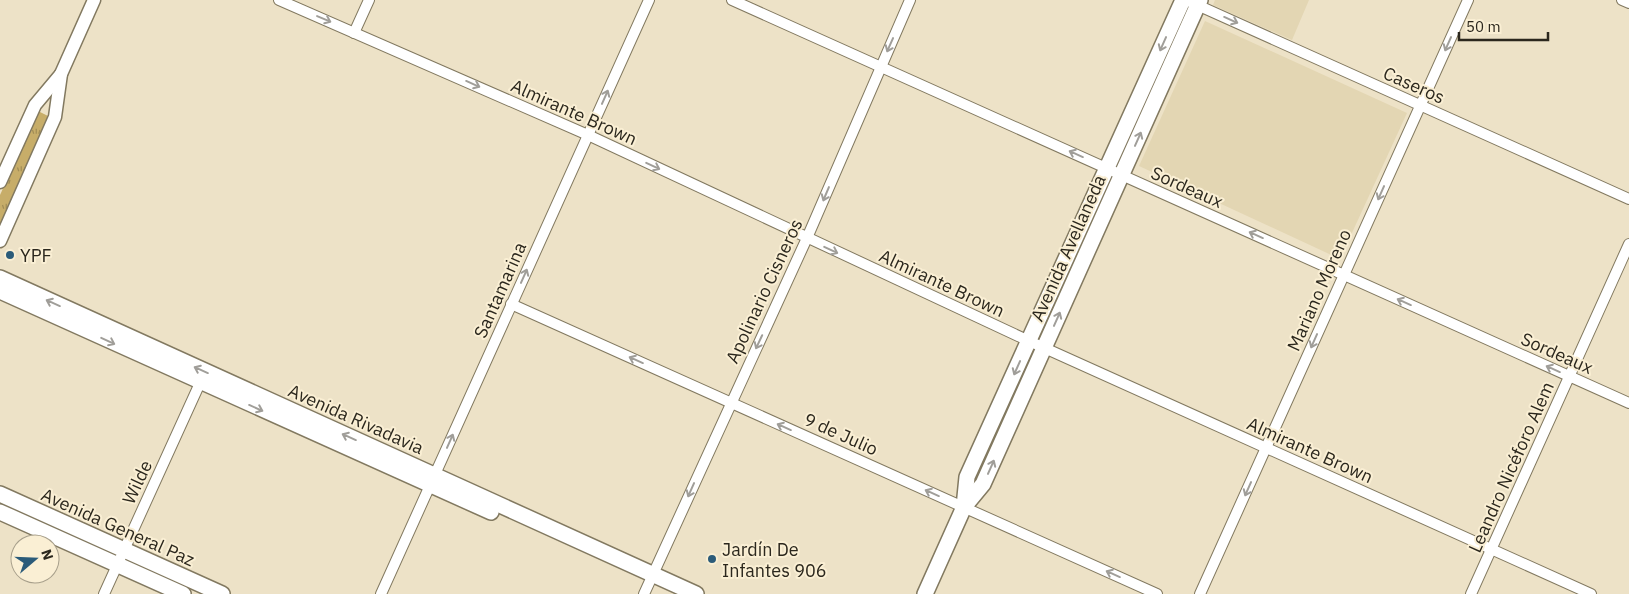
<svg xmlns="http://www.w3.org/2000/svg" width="1629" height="594" font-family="'IBM Plex Sans',sans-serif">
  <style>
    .built { fill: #e3d6b3 }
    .grass { fill: url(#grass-tufts) }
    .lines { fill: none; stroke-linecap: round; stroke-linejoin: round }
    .minor-casing { stroke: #827960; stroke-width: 12 }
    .tertiary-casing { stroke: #827960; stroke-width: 15 }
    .secondary-casing { stroke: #827960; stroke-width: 18 }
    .minor { stroke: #fff; stroke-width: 10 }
    .tertiary { stroke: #fff; stroke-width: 12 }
    .secondary { stroke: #fff; stroke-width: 15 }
    .oneway { stroke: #a09e99 }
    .poi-dot { fill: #2b5b79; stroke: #faefd4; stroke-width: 2 }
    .labels { text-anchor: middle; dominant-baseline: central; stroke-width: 4; stroke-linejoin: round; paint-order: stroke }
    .street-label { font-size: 18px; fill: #2b271d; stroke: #faefd4 }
    .poi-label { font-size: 18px; fill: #2b271d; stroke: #faefd4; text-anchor: start }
  </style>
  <defs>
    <pattern id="grass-tufts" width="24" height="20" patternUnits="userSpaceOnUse" patternTransform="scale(1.25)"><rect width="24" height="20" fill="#c7ad69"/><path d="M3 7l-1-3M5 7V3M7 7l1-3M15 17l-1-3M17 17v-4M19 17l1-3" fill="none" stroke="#a28d56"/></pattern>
  </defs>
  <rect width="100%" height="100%" fill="#ede2c7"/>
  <g class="built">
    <path d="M 1215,0 L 1309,0 L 1292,40 L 1213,5 Z"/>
    <path d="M 1205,21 L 1407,113 L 1340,259 L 1139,166 Z"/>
  </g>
  <g class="grass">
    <path d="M 38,111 L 48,116 L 0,227 L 0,195 Z"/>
    <path d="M 1104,184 L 1110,186 L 1047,325 L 1041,322 Z"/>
    <path d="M 1031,352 L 1036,355 L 974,493 L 968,491 Z"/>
    <path d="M 0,502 L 110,552 L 109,555 L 0,505 Z"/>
  </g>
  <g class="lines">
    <defs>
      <g id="minor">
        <path d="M 279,0 L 588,135 L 1029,341 L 1591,594"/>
        <path d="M 732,0 L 1629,403"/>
        <path d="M 1186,0 L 1629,199"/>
        <path d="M 1622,0 L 1629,3"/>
        <path d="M 354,33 L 369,0"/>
        <path d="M 511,304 L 1157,594"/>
        <path d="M 104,594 L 200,383"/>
        <path d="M 381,594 L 649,0"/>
        <path d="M 644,594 L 807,238 L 910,0"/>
        <path d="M 1200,594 L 1468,0"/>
        <path d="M 1471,594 L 1629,244"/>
      </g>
      <g id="tertiary">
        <path d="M 0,182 L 35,105 L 61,74"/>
        <path d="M 0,241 L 55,117 L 61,74 L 94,0"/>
      </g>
      <g id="secondary">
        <path d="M 0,278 L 696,594"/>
        <path d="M 0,291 L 491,512"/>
        <path d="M 0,494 L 222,594"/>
        <path d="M 964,507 L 967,477 L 1183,0"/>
        <path d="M 0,512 L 183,594"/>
        <path d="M 925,594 L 964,507 L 983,484 L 1200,0"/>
      </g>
    </defs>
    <use href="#minor" class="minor-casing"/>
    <use href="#tertiary" class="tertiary-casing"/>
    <use href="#secondary" class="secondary-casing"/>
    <use href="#minor" class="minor"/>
    <use href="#tertiary" class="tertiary"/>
    <use href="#secondary" class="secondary"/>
  </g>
  <defs><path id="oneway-shaft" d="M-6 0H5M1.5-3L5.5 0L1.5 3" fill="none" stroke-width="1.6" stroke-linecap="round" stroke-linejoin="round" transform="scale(1.25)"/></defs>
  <g class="oneway">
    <use href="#oneway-shaft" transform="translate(324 19) rotate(23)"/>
    <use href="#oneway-shaft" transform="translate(1231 20) rotate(24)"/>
    <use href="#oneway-shaft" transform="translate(1163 44) rotate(114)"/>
    <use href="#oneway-shaft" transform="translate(1448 44) rotate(114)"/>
    <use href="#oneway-shaft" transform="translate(890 45) rotate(114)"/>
    <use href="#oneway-shaft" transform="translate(473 84) rotate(24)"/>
    <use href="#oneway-shaft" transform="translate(605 97) rotate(-66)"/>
    <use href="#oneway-shaft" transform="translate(1138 139) rotate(-66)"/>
    <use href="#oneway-shaft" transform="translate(1076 154) rotate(-156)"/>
    <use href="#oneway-shaft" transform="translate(653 166) rotate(25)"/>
    <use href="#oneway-shaft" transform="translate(1381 193) rotate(114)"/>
    <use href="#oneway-shaft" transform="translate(826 194) rotate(113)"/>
    <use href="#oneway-shaft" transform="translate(1256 235) rotate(-156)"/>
    <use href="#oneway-shaft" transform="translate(831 250) rotate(25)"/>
    <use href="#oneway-shaft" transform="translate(524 276) rotate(-66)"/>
    <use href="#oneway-shaft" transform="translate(1404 302) rotate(-156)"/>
    <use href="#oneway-shaft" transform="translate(53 303) rotate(-156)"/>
    <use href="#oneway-shaft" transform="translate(1057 319) rotate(-66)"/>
    <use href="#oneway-shaft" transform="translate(108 341) rotate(25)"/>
    <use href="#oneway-shaft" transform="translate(1314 341) rotate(114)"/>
    <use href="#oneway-shaft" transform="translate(759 342) rotate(115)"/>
    <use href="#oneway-shaft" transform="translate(636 360) rotate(-156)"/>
    <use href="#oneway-shaft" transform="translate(1017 368) rotate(114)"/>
    <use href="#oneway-shaft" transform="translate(1553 369) rotate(-156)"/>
    <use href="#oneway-shaft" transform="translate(201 370) rotate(-156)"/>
    <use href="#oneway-shaft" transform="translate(256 408) rotate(24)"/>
    <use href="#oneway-shaft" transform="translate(784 427) rotate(-156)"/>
    <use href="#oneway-shaft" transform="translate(349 437) rotate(-156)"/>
    <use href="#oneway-shaft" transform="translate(450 441) rotate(-66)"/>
    <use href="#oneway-shaft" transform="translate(991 467) rotate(-66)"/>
    <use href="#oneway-shaft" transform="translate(1248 489) rotate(114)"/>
    <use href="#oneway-shaft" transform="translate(691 490) rotate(114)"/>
    <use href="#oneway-shaft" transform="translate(932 493) rotate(-156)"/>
    <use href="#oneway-shaft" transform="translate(1113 574) rotate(-156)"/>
  </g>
  <g class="poi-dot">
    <circle cx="10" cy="255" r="5"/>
    <circle cx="712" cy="559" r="5"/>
  </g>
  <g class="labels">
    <g class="street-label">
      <text transform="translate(1414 85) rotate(24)">Caseros</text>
      <text transform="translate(574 112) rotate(24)">Almirante Brown</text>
      <text transform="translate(1187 187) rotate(24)">Sordeaux</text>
      <text transform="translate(1068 248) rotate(-66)">Avenida Avellaneda</text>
      <text transform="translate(942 283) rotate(25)">Almirante Brown</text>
      <text transform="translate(500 290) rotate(-66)">Santamarina</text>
      <text transform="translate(1319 290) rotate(-66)">Mariano Moreno</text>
      <text transform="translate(764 291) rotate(-65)">Apolinario Cisneros</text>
      <text transform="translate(1557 353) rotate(24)">Sordeaux</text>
      <text transform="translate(356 419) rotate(24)">Avenida Rivadavia</text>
      <text transform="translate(841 434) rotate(24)">9 de Julio</text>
      <text transform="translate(1310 450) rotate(24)">Almirante Brown</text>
      <text transform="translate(1511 467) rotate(-66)">Leandro Nicéforo Alem</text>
      <text transform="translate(137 482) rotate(-65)">Wilde</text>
      <text transform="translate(118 527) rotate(24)">Avenida General Paz</text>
    </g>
    <g class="poi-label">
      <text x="20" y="255">YPF</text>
      <text x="722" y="549">Jardín De<tspan x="722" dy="21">Infantes 906</tspan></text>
    </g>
  </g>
  <g transform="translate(35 559) rotate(71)"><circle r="24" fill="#faefd4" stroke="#a79f8b"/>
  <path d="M0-4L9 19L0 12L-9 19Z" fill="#2b5b79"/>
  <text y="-8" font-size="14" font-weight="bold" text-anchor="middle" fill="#2b271d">N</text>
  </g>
  <path d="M1459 32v8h89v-8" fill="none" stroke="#2b271d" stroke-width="2.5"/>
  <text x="1466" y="32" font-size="15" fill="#2b271d" stroke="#faefd4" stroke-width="4" paint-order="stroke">50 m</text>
</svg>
